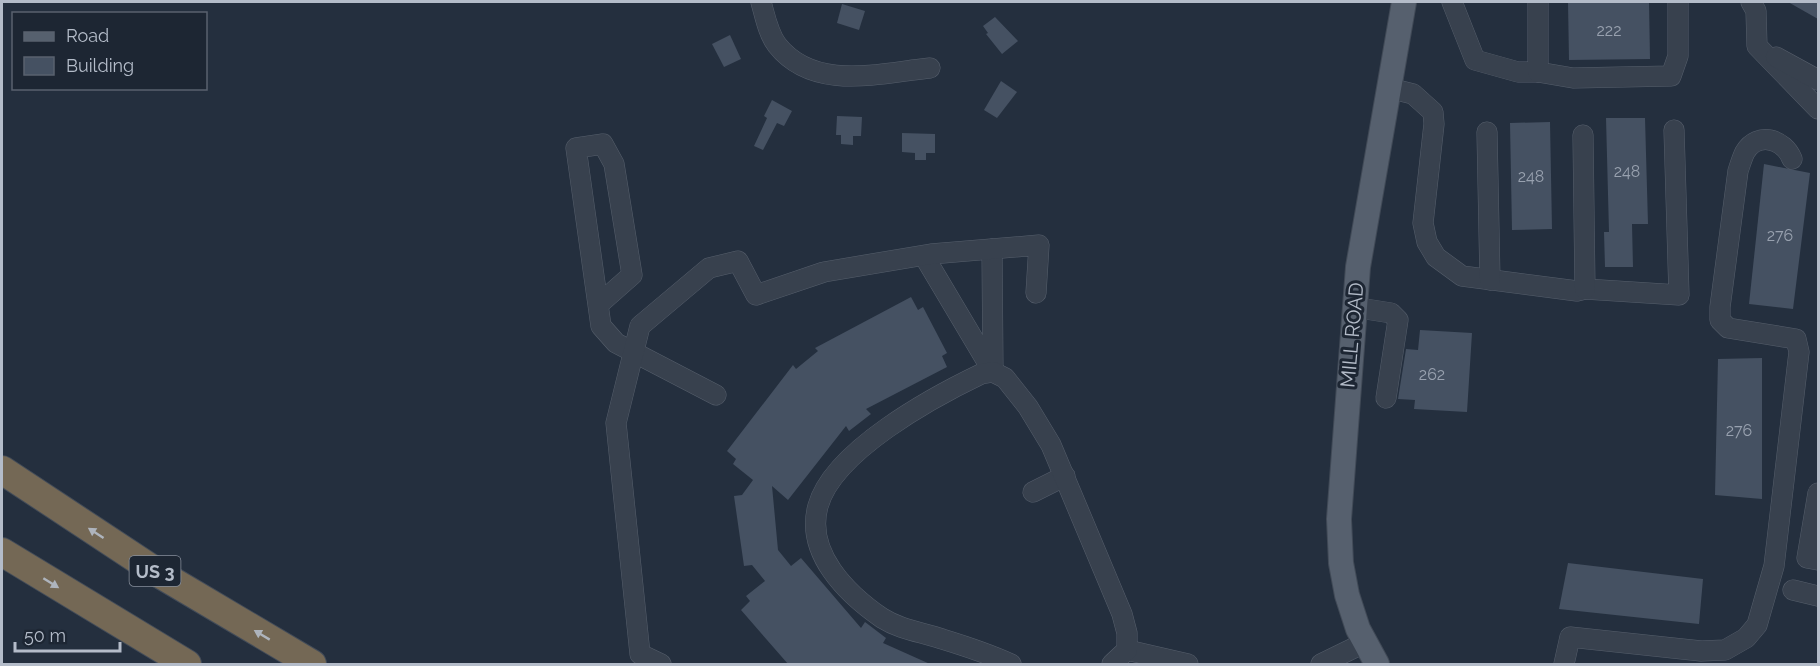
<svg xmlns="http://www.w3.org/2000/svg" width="1820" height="666" font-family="Raleway,sans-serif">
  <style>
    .building { fill: #455162 }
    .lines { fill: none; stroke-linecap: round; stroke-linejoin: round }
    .minor-casing { stroke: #565f6c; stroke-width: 21 }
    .major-casing { stroke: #414a57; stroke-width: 26 }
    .highway-casing { stroke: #434c59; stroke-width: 30 }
    .minor { stroke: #38414e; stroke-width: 20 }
    .major { stroke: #56606e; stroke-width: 24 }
    .highway { stroke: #746855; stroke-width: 28 }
    .oneway { fill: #aeb4bd }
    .labels { text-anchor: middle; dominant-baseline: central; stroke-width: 6; stroke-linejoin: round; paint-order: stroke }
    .number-label { font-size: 16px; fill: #98a1af }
    .shield { fill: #1d2633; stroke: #878f9c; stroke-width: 1.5 }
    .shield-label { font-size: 18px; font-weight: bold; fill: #b4bcc9 }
    .street-label { font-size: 20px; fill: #b4bcc9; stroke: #1d2633 }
  </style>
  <rect width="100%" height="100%" fill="#242f3e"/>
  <g class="building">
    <path d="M 1568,2 L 1649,2 L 1650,59 L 1569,60 Z"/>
    <path d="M 1788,2 L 1818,2 L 1818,19 Z"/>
    <path d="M 842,4 L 865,11 L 859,30 L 837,23 Z"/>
    <path d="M 995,17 L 1018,41 L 1002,54 L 986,34 L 988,33 L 983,26 Z"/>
    <path d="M 730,35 L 741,59 L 724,67 L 712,44 Z"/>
    <path d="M 1001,81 L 1017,92 L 997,118 L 984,110 Z"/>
    <path d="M 772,100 L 792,111 L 784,126 L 777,123 L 763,150 L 754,146 L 767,118 L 764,116 Z"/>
    <path d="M 837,116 L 862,117 L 861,136 L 853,136 L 853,145 L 841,144 L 841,135 L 836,135 Z"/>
    <path d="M 1606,118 L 1645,118 L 1648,224 L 1632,224 L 1633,267 L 1605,267 L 1604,232 L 1609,232 Z"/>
    <path d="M 1550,122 L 1552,229 L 1512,230 L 1510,123 Z"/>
    <path d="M 902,133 L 935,134 L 935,153 L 926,153 L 926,160 L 915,160 L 915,153 L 902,152 Z"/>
    <path d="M 1764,164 L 1810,173 L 1793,309 L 1749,304 Z"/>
    <path d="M 911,297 L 918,310 L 923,307 L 947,353 L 942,356 L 947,367 L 866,409 L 871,414 L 849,431 L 846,426 L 788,500 L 772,486 L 778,550 L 791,566 L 801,558 L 861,628 L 865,622 L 886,638 L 883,643 L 930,664 L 788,664 L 741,610 L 750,601 L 746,596 L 765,581 L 752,565 L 744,566 L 734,496 L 742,495 L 753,480 L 733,464 L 736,459 L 727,451 L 793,365 L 796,369 L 818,351 L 815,348 Z"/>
    <path d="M 1420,330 L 1472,333 L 1467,412 L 1414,409 L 1415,400 L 1398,399 L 1406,349 L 1418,350 Z"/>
    <path d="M 1762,358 L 1762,499 L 1715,495 L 1718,359 Z"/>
    <path d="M 1568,563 L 1703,579 L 1699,624 L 1559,609 Z"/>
  </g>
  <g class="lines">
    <defs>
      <g id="minor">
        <path d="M 761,2 C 765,16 768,33 777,45 C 814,92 880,73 930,68"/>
        <path d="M 1452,2 L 1475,60 L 1518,72 L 1538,72"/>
        <path d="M 1538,2 L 1538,72 L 1573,78 L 1671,76 L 1678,56 L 1678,2"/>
        <path d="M 1751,2 L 1756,11 L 1757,46 L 1818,109"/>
        <path d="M 1776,57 L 1818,80"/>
        <path d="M 1389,88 L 1413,94 L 1433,112 L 1434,124 L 1423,223 L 1427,242 L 1436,257 L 1462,276 L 1577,291 L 1585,289 L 1679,295 L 1674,130"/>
        <path d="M 1487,132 L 1490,280"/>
        <path d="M 1583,135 L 1585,289"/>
        <path d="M 924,256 L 993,372 L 992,249"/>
        <path d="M 598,305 L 632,275 L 614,164 L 603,144 L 576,148 L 601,326 L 616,343 L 716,395"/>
        <path d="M 1353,307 L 1391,313 L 1398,320 L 1386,398"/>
        <path d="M 1033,492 L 1065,476"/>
        <path d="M 1818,493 L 1807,558 L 1818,560"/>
        <path d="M 1793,590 L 1818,596"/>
        <path d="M 1127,650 L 1188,664"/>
        <path d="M 661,664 L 640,654 L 616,423 L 640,326 L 709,268 L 738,261 L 756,295 L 824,272 L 931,254 L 1039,245 L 1036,293"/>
        <path d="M 1011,664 C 989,654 965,646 942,639 C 922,632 901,630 882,618 C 847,594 805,553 818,506 C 833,451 933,397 981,374 L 993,372 L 1005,378 L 1028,407 L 1051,445 L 1122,614 L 1127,633 L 1127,650 L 1112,664"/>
        <path d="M 1321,664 L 1364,643"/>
        <path d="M 1564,664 L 1570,637 L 1701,651 L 1725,650 L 1746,638 L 1757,625 L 1774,566 L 1799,352 L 1796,339 L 1728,328 L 1720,320 L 1720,307 L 1738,171 C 1740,165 1742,158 1745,152 C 1758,131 1784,139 1792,159"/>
      </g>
      <path id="major" d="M 1377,664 L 1358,629 L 1347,595 L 1341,563 L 1339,519 L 1358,267 L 1404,2"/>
      <g id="highway">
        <path d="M 2,470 L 155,571 L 312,664"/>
        <path d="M 2,552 L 187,664"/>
      </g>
    </defs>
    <use href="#minor" class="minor-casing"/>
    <use href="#major" class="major-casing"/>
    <use href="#highway" class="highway-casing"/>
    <use href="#minor" class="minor"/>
    <use href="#major" class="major"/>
    <use href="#highway" class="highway"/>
  </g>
  <defs><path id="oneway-solid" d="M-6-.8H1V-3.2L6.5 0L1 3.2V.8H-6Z" transform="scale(1.5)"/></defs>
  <g class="oneway">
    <use href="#oneway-solid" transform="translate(96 533) rotate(-147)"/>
    <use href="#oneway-solid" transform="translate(51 583) rotate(32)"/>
    <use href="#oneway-solid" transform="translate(262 635) rotate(-149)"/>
  </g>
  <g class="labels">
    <g class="number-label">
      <text x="1609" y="30">222</text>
      <text x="1627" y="171">248</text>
      <text x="1531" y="176">248</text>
      <text x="1780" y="235">276</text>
      <text x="1432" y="374">262</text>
      <text x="1739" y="430">276</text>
    </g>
    <rect class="shield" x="129.5" y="556" width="51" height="30" rx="4.5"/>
    <g class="shield-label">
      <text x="155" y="571">US 3</text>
    </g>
    <g class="street-label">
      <text transform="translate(1352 335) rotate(-85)">MILL ROAD</text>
    </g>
  </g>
  <rect width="1820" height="666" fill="none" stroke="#b4bcc9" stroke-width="6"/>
  <rect x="12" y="12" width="195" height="78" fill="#1d2633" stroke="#59626f" stroke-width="1.5"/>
  <rect x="24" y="32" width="30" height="9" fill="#56606e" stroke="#59626f" stroke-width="1.5"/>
  <text x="66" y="42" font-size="18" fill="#b4bcc9">Road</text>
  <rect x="24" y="57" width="30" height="18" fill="#455162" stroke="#59626f" stroke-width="1.5"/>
  <text x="66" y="72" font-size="18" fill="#b4bcc9">Building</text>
  <path d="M15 642v9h105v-9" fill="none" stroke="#b4bcc9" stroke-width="3"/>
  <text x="24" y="642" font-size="18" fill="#b4bcc9" stroke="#1d2633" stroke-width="4.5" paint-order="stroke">50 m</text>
</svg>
